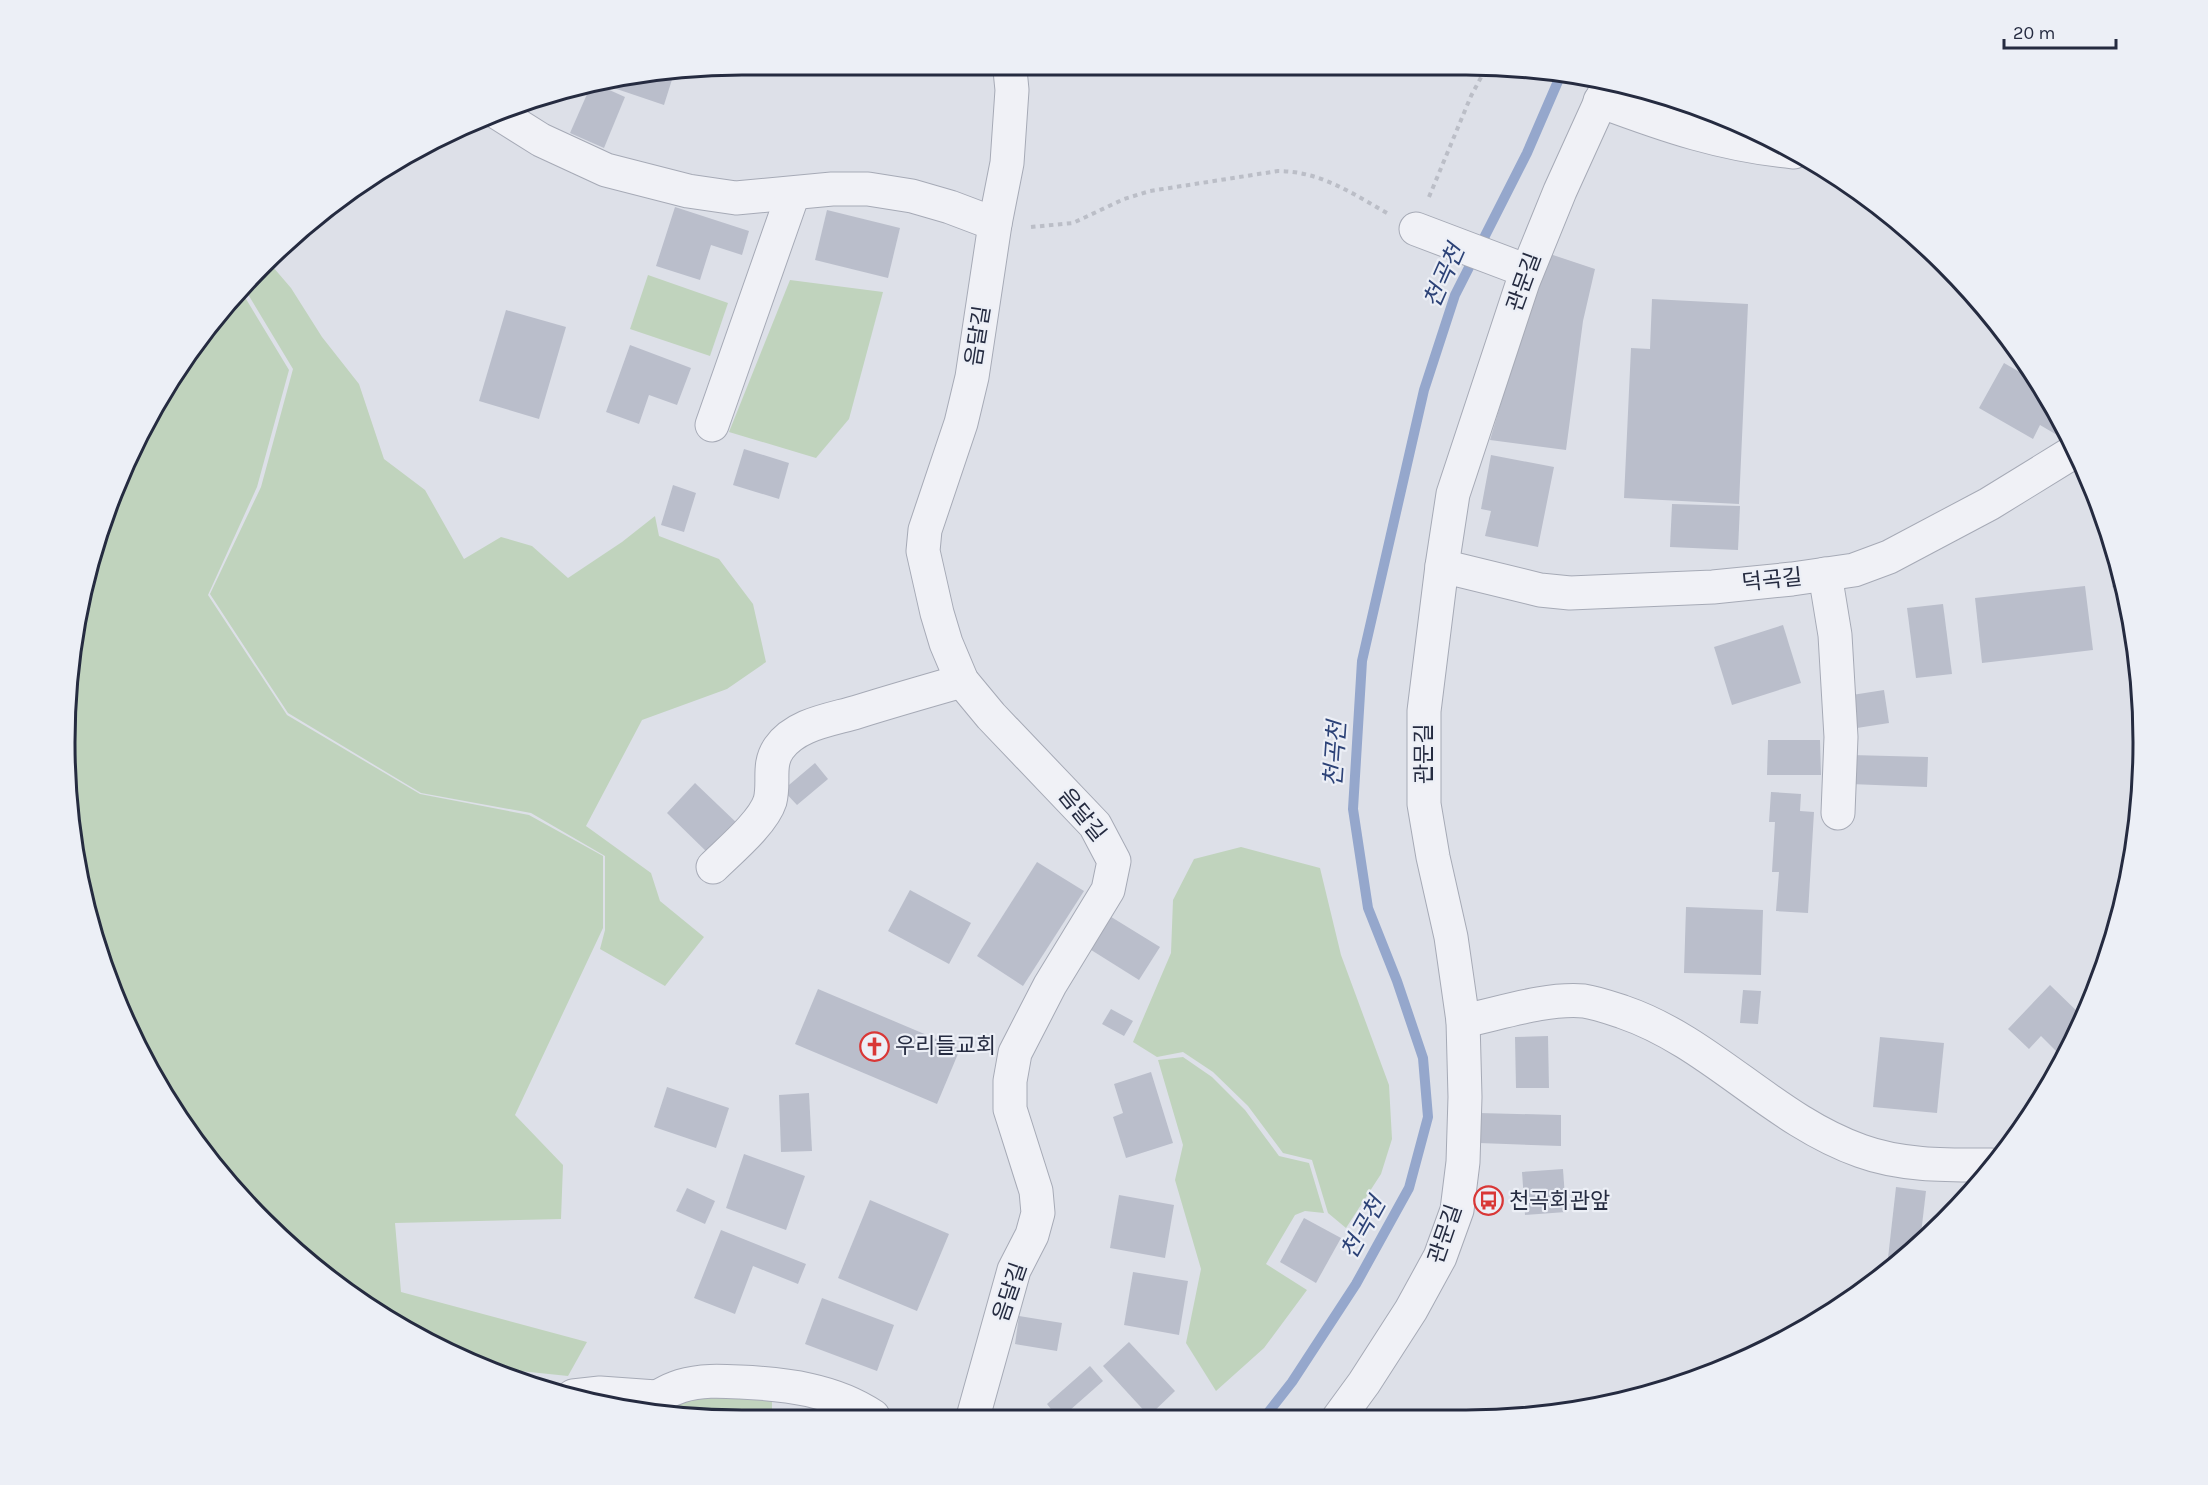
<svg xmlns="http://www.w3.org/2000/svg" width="2208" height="1485" font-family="Karla,'Noto Sans KR',sans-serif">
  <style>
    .green { fill: #c0d3bd }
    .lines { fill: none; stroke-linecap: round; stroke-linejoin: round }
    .stream { stroke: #95a7cc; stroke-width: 10 }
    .building { fill: #babecb }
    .minor-casing { stroke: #a6aab6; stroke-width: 35 }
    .path { stroke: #bbbec7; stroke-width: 4; stroke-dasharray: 4.5 4.5; stroke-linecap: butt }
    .minor { stroke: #f0f1f6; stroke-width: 33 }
    .labels { text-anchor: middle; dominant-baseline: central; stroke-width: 4.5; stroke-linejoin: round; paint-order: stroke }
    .street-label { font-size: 22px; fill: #252b40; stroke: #eceff6 }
    .poi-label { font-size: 22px; fill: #252b40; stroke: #eceff6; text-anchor: start }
    .water-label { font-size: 24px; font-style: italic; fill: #2c4277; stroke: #eceff6 }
    .rim { fill: none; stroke: #252b40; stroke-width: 3 }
  </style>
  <rect width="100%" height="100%" fill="#dde0e8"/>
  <g class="green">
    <path d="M 267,260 L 291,288 L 322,337 L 359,384 L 384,459 L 425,490 L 464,559 L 501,537 L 532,546 L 568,578 L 622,542 L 655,516 L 659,536 L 719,559 L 753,604 L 766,662 L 727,689 L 642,720 L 586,826 L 651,873 L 660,901 L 704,937 L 665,986 L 600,949 L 605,930 L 605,856 L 531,813 L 421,793 L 288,713 L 210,594 L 261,487 L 293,369 L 243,286 Z"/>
    <path d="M 648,275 L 728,303 L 710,356 L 630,329 Z"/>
    <path d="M 790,280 L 883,292 L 849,419 L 816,458 L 729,432 Z"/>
    <path d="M 240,289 L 289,370 L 257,487 L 208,595 L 287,715 L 420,794 L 529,815 L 603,856 L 603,928 L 515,1115 L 563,1165 L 561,1219 L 395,1223 L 401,1292 L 587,1342 L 568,1376 L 482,1367 L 442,1350 L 366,1306 L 263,1222 L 155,1081 L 101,961 L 78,875 L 66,698 L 88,567 L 116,483 L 205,330 Z"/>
    <path d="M 1241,847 L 1320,868 L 1341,955 L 1389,1085 L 1392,1139 L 1381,1174 L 1346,1228 L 1328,1213 L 1312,1160 L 1283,1153 L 1248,1106 L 1213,1072 L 1183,1052 L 1157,1057 L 1133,1042 L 1171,953 L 1173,900 L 1194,859 Z"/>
    <path d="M 1183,1057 L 1212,1077 L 1245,1110 L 1279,1156 L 1309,1163 L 1324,1213 L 1305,1211 L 1295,1215 L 1266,1264 L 1307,1290 L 1264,1348 L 1216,1391 L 1186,1343 L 1201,1269 L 1175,1180 L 1183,1145 L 1158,1060 Z"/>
    <path d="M 684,1395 L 772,1395 L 772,1416 L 654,1415 Z"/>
  </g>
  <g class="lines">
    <path class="stream" d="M 1263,1419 L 1292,1382 L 1356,1284 L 1409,1188 L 1428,1117 L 1423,1058 L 1397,981 L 1368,908 L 1353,809 L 1362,661 L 1424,390 L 1455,295 L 1527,153 L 1562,72"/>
  </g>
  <g class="building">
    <path d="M 654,70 L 675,70 L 664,105 L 599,83 Z"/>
    <path d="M 596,84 L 625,97 L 604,148 L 570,133 L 591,85 Z"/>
    <path d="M 1715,114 L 1746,126 L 1742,133 L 1713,117 Z"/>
    <path d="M 675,207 L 749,231 L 742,255 L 711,245 L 700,280 L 656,266 Z"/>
    <path d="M 827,210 L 900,228 L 888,278 L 815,260 Z"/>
    <path d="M 1550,254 L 1595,269 L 1583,321 L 1566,450 L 1490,440 L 1529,308 Z"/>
    <path d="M 1652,299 L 1748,304 L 1739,504 L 1624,498 L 1631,348 L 1650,349 Z"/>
    <path d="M 506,310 L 566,327 L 539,419 L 479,401 Z"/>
    <path d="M 630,345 L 691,368 L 677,405 L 649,395 L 639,424 L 606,412 Z"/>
    <path d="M 2004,363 L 2039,383 L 2062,427 L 2057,435 L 2040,425 L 2033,439 L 1979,408 Z"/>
    <path d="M 744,449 L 789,463 L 779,499 L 733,485 Z"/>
    <path d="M 1491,455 L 1554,467 L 1538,547 L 1485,536 L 1491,511 L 1481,509 Z"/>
    <path d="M 673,485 L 696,493 L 684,532 L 661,525 Z"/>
    <path d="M 1672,504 L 1740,506 L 1738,550 L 1670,547 Z"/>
    <path d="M 2118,570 L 2121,579 L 2125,592 L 2112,587 Z"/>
    <path d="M 2085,586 L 2093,650 L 1982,663 L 1975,598 Z"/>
    <path d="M 1943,604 L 1952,674 L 1916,678 L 1907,608 Z"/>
    <path d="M 1783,625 L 1801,683 L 1732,705 L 1714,647 Z"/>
    <path d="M 1884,690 L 1889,723 L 1857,728 L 1852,695 Z"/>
    <path d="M 1768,740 L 1820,740 L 1821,775 L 1767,775 Z"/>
    <path d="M 1851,755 L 1928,757 L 1927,787 L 1850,784 Z"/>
    <path d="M 815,763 L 828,779 L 797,805 L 783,790 Z"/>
    <path d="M 695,783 L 741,827 L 712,857 L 667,813 Z"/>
    <path d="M 1771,792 L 1801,794 L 1800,811 L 1814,812 L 1808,913 L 1776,911 L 1779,872 L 1772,872 L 1775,822 L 1769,822 Z"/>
    <path d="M 1037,862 L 1084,891 L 1023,986 L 977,956 Z"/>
    <path d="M 910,890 L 971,923 L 949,964 L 888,931 Z"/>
    <path d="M 1686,907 L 1763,910 L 1761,975 L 1684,973 Z"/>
    <path d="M 1108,915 L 1160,947 L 1139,980 L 1088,948 Z"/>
    <path d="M 2050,985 L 2084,1018 L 2062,1057 L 2041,1036 L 2029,1049 L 2008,1029 Z"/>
    <path d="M 818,989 L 960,1049 L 937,1104 L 795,1044 Z"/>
    <path d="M 1743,990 L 1761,991 L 1758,1024 L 1740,1023 Z"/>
    <path d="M 1111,1009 L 1133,1021 L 1124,1036 L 1102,1024 Z"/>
    <path d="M 1548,1036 L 1549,1088 L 1516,1088 L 1515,1037 Z"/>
    <path d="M 1880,1037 L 1944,1043 L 1937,1113 L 1873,1107 Z"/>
    <path d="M 1151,1072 L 1173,1143 L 1126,1158 L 1113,1117 L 1123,1113 L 1114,1084 Z"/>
    <path d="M 667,1087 L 729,1108 L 716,1148 L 654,1127 Z"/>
    <path d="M 809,1093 L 812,1151 L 781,1152 L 779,1095 Z"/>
    <path d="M 1479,1113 L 1561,1115 L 1561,1146 L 1479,1143 Z"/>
    <path d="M 744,1154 L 805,1176 L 786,1230 L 726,1208 Z"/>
    <path d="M 1563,1169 L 1566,1212 L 1525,1215 L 1522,1172 Z"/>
    <path d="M 1896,1187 L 1926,1191 L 1920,1242 L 1899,1260 L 1888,1258 Z"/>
    <path d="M 687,1188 L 715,1201 L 705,1224 L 676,1211 Z"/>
    <path d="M 1119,1195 L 1174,1205 L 1165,1258 L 1110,1248 Z"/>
    <path d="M 870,1200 L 949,1234 L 917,1311 L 838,1278 Z"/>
    <path d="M 1304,1218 L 1341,1238 L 1316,1283 L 1280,1262 Z"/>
    <path d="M 721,1230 L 806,1264 L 798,1284 L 753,1266 L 735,1314 L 694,1298 Z"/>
    <path d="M 1133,1272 L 1188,1281 L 1179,1335 L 1124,1325 Z"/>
    <path d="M 822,1298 L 894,1325 L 877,1371 L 805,1344 Z"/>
    <path d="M 1019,1316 L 1062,1323 L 1057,1351 L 1015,1344 Z"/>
    <path d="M 1129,1342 L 1175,1391 L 1149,1416 L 1103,1366 Z"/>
    <path d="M 1090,1366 L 1103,1381 L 1061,1418 L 1058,1418 L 1047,1404 Z"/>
  </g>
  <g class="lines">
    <defs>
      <g id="minor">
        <path d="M 1600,101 C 1667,126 1722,145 1794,152"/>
        <path d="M 498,113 L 541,140 L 606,170 L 688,191 L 736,198 L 832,189 L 868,189 L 912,196 L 950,207 L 995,224"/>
        <path d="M 1416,229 L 1527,271"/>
        <path d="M 712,425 L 793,194"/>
        <path d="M 1442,566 L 1540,590 L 1570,593 L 1713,587 L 1792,579 L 1854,570 L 1889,557 L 1989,504 L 2075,451"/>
        <path d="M 1825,574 L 1835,635 L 1841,737 L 1838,813"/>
        <path d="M 713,867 C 729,851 763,823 770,801 C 775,782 767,765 779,748 C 796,724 830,720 857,712 C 892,701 927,691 962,681"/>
        <path d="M 1463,1021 C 1502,1013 1544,998 1584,1001 C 1597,1003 1611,1008 1623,1012 C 1711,1042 1773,1120 1861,1151 C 1902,1166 1948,1165 1991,1165"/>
        <path d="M 573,1396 L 600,1393 L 656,1397"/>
        <path d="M 637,1411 C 650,1401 665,1391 681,1386 C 701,1380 720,1381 740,1382 C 786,1384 834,1390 873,1416"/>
        <path d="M 973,1417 L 1014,1270 L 1032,1235 L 1038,1213 L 1036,1191 L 1010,1109 L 1010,1081 L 1015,1053 L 1050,985 L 1108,890 L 1114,861 L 1095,825 L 991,716 L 962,681 L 946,643 L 937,613 L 923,551 L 925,530 L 961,423 L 972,377 L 995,224 L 1007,163 L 1012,90 L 1010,70"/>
        <path d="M 1337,1420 L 1364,1383 L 1411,1310 L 1440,1257 L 1457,1210 L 1463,1162 L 1465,1097 L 1463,1021 L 1451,937 L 1433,857 L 1424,804 L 1424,711 L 1442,566 L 1453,494 L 1523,282 L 1560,191 L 1609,83"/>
      </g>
    </defs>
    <use href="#minor" class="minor-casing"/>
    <g class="path">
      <path d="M 1429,197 L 1471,96 L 1485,70"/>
      <path d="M 1031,227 L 1073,223 L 1124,199 L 1150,191 L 1278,171 C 1319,171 1352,193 1387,213"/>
    </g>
    <use href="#minor" class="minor"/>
  </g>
  <defs>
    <symbol id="church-ring" viewBox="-11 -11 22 22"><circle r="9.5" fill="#eceff6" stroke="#d93736" stroke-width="1.5"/><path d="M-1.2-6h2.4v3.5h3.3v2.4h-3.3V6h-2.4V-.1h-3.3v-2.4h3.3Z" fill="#d93736"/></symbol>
    <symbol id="bus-ring" viewBox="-11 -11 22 22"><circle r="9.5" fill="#eceff6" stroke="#d93736" stroke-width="1.5"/><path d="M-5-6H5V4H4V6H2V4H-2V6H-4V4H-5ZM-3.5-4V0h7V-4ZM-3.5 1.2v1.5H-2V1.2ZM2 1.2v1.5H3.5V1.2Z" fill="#d93736"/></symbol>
  </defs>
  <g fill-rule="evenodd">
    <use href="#church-ring" x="858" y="1030" width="33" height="33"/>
    <use href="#bus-ring" x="1472" y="1184" width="33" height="33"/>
  </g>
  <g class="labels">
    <g class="street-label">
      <text transform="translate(1524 282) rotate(-70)">관문길</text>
      <text transform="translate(978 336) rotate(-81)">음달길</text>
      <text transform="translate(1772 580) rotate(-6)">덕곡길</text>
      <text transform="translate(1424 754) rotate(-90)">관문길</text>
      <text transform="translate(1082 815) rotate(51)">음달길</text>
      <text transform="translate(1445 1234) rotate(-71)">관문길</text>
      <text transform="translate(1010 1292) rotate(-71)">음달길</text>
    </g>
    <g class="poi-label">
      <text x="895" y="1046">우리들교회</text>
      <text x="1509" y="1201">천곡회관앞</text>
    </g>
    <g class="water-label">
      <text transform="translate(1444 276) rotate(-66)">천곡천</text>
      <text transform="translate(1335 754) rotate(-86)">천곡천</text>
      <text transform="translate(1363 1228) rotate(-61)">천곡천</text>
    </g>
  </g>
  <path d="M0 0H2208V1485H0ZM742 75H1466A667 667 0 0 1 2133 742V743A667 667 0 0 1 1466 1410H742A667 667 0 0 1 75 743V742A667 667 0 0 1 742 75Z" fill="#eceff6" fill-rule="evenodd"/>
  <path class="rim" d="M742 75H1466A667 667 0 0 1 2133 742V743A667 667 0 0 1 1466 1410H742A667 667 0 0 1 75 743V742A667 667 0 0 1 742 75Z"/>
  <path d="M2004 39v9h112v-9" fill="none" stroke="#252b40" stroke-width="3"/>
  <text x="2013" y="39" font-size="18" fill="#252b40" stroke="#eceff6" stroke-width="4.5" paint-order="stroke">20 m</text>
</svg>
